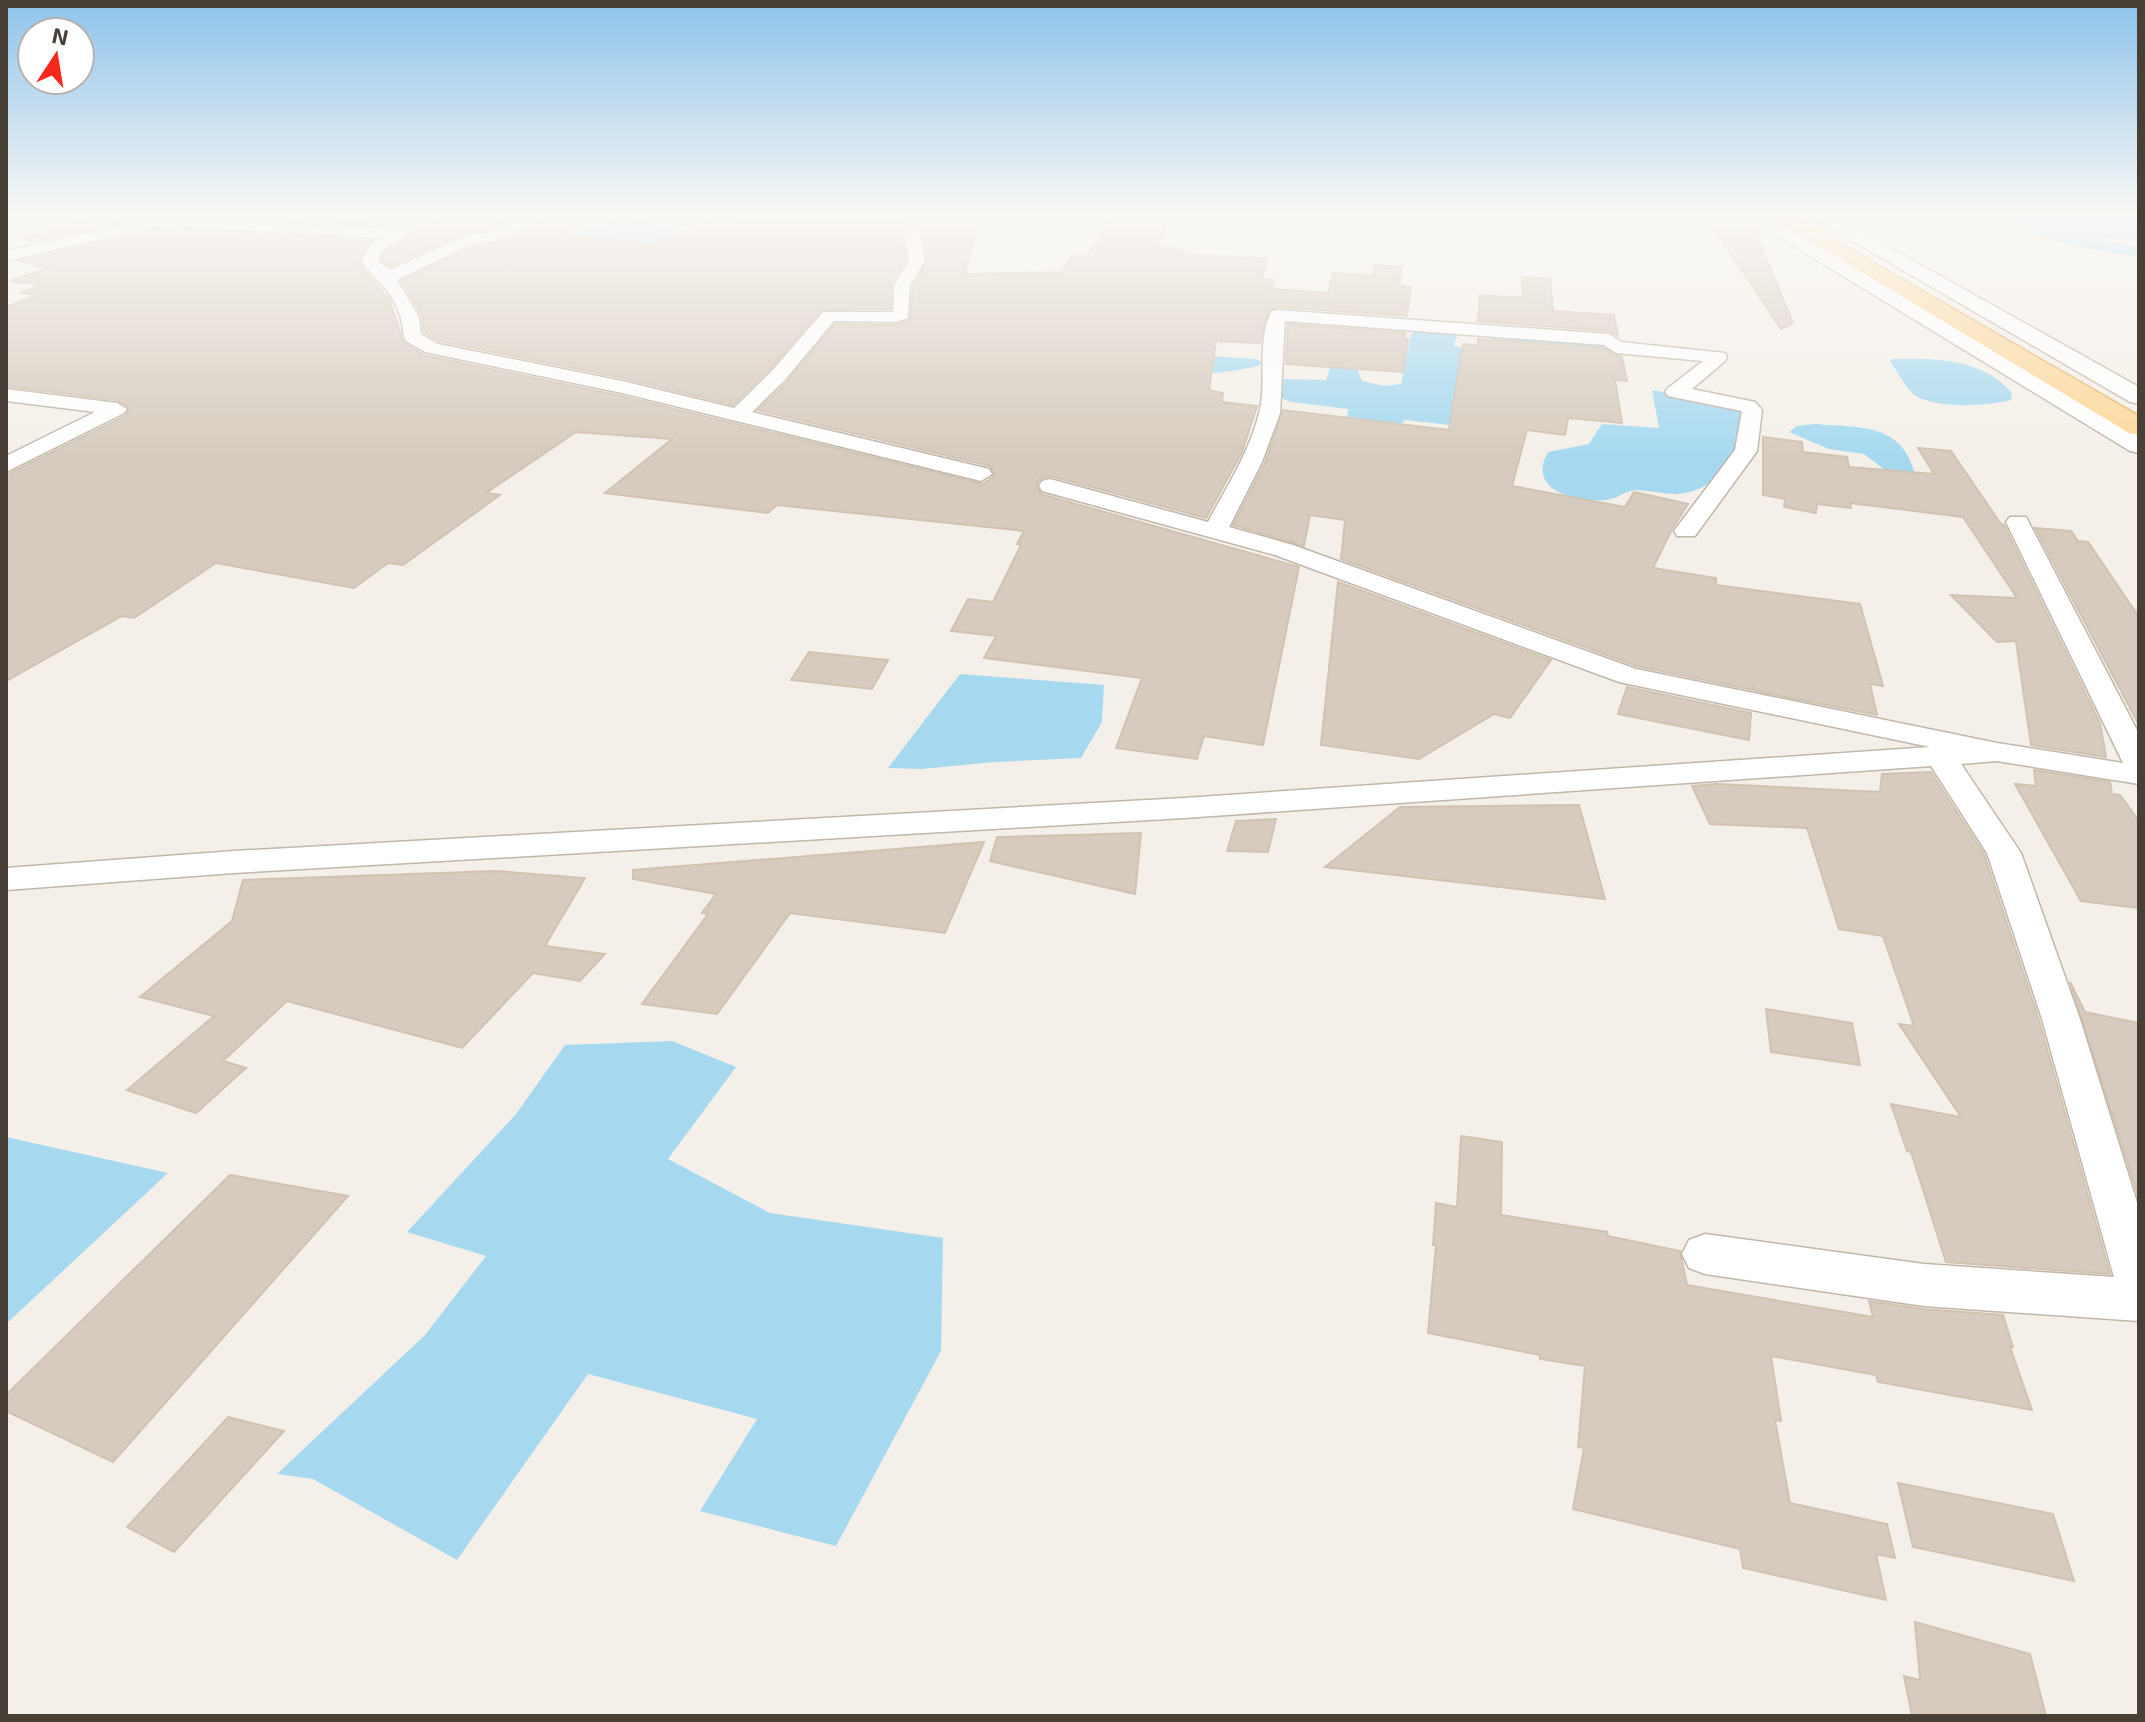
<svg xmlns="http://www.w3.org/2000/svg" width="2145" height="1722" font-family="'Exo 2',sans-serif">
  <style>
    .water { fill: #a6d9f0 }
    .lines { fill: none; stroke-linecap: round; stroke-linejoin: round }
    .canal { fill: #a6d9f0; fill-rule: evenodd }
    .building { fill: #d6cbbe; stroke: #d1c2b2; stroke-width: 2 }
    .minor-casing { stroke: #c0b7ab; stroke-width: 3 }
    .tertiary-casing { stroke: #c0b7ab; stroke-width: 3 }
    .primary-casing { stroke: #e3b368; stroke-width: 3 }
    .minor { fill: #fff; fill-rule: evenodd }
    .tertiary { fill: #fff; fill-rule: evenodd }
    .primary { fill: #fdd799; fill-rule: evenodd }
  </style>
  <rect width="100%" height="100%" fill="#f4f0e9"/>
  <g class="water">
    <path d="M 2020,215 L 2139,215 L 2139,241 L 2074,236 Z"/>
    <path d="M 618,218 L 656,222 L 669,228 L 665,237 L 656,244 L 528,256 Z"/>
    <path d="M 1416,330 L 1457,334 L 1454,346 L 1477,351 L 1487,349 L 1490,336 L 1595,343 L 1609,348 L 1611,354 L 1469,427 L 1405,420 L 1400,425 L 1346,430 L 1348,409 L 1291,402 L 1279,397 L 1284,379 L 1326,380 L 1330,368 L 1357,368 L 1362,381 L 1385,386 L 1401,384 L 1411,334 Z"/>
    <path d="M 1208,356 L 1256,359 L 1263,363 C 1255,370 1201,374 1185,377 Z"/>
    <path d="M 1892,359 C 1935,358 1982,358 2012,393 L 2011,400 C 1987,406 1932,410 1912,393 C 1903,384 1898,371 1890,362 Z"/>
    <path d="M 1652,390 L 1743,407 C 1742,420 1743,437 1739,449 C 1731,473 1701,493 1677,494 C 1663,494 1649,490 1635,490 C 1625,491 1617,499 1606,500 C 1576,502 1526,491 1548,452 L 1589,444 L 1602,424 L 1659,428 Z"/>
    <path d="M 1815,424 C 1858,428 1900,422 1914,471 L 1911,474 L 1889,473 L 1864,454 L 1829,449 L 1789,432 L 1797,426 Z"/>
    <path d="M 960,674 L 1104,685 L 1102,722 L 1081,758 L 994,762 L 921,769 L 888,768 Z"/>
    <path d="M 672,1041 L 736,1067 L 668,1159 L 770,1213 L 943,1238 L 941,1351 L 836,1546 L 700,1511 L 757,1419 L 588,1374 L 457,1560 L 313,1479 L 277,1474 L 425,1335 L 486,1256 L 407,1232 L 516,1114 L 565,1045 Z"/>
    <path d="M 6,1137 L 168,1173 L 6,1324 Z"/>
  </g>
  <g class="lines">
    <path class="canal" d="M 2006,215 L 2026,215 L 2079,236 L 2139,247 L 2139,257 C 2100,251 2035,244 2006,215 Z"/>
  </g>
  <g class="building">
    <path d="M 94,215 L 157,215 L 36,241 L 20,240 Z"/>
    <path d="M 188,215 L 417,215 L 397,226 Z"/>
    <path d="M 445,215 L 524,215 L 487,230 L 466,232 L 390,267 L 382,260 L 384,253 Z"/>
    <path d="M 928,215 L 982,217 L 964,274 L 1062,272 L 1072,256 L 1086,256 L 1099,241 L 1108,216 L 1164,218 L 1163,223 L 1166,224 L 1158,247 L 1185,250 L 1183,254 L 1267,259 L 1262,279 L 1274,280 L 1271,289 L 1328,293 L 1333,273 L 1373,276 L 1375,265 L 1402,267 L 1399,286 L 1411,287 L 1407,316 L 1278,307 L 1269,310 L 1260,343 L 1216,341 L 1209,390 L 1223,393 L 1222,402 L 1257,406 L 1242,452 L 1206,518 L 1051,476 L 1041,478 L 1036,484 L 1041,494 L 1299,567 L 1263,745 L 1204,736 L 1197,759 L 1116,748 L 1142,678 L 984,658 L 996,636 L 951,631 L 968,599 L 993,602 L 1021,545 L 1017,544 L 1024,531 L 777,505 L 768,513 L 605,493 L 672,439 L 576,432 L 486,493 L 500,495 L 403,565 L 388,563 L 354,588 L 216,563 L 134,618 L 122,616 L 6,681 L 6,475 L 125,416 L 130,408 L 117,400 L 6,386 L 6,307 L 39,295 L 20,293 L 41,285 L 10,281 L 52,267 L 33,266 L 41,263 L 19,261 L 163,228 L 372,240 L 358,262 L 390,301 L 403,342 L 424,355 L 621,396 L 983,484 L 995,475 L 990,466 L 758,410 L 786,383 L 835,324 L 896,325 L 910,320 L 913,286 L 928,260 L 922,231 Z"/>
    <path d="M 714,217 L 830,222 L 835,218 L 904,221 L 900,232 L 906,260 L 891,283 L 890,309 L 821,310 L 768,371 L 733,405 L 623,378 L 439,341 L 424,332 L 422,315 L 401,281 L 475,246 L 496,244 L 542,223 L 577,226 L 559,236 L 653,244 L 675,231 L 690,232 Z"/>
    <path d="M 1712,226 L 1754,228 L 1793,323 L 1781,329 Z"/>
    <path d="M 1522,277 L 1550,279 L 1553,311 L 1614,315 L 1618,336 L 1609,331 L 1478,321 L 1480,295 L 1523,298 Z"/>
    <path d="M 1288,324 L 1405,333 L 1404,339 L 1408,339 L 1403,372 L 1286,364 Z"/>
    <path d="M 1478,339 L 1603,348 L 1622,357 L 1627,381 L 1615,380 L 1622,423 L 1568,418 L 1565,435 L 1527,430 L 1512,486 L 1625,507 L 1634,492 L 1688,504 L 1672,529 L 1653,568 L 1716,578 L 1716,585 L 1860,604 L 1883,686 L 1870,684 L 1877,715 L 1756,691 L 1753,686 L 1753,690 L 1637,666 L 1341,559 L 1345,520 L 1310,515 L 1304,546 L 1233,525 L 1265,463 L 1283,410 L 1449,430 L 1463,344 L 1478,345 Z"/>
    <path d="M 1763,437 L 1802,442 L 1803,452 L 1847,457 L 1849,467 L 1934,474 L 1918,448 L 1951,451 L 2001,524 L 2004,525 L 2100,723 L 2106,757 L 2031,745 L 2016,641 L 1997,642 L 1951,595 L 2017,598 L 1963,517 L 1850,503 L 1851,508 L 1817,504 L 1816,513 L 1784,507 L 1785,499 L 1763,495 Z"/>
    <path d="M 2035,528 L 2071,531 L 2078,541 L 2088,542 L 2139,617 L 2139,725 Z"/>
    <path d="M 1338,582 L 1551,660 L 1510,718 L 1494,714 L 1419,759 L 1321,745 Z"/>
    <path d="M 809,652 L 888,660 L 872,689 L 791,680 Z"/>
    <path d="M 1627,687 L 1751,713 L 1749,740 L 1618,714 Z"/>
    <path d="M 2034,770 L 2110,782 L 2112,794 L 2120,795 L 2139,821 L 2139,908 L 2081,901 L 2015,784 L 2036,786 Z"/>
    <path d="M 1931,772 L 1984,854 L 2039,1020 L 2110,1274 L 1946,1262 L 1911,1152 L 1907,1151 L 1891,1104 L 1961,1117 L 1899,1024 L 1914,1026 L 1883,936 L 1839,929 L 1807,828 L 1710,824 L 1692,786 L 1717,784 L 1880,792 L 1882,774 Z"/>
    <path d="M 1579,805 L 1605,899 L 1325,867 L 1400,807 Z"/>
    <path d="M 1276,819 L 1268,852 L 1227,851 L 1236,821 Z"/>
    <path d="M 1141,833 L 1135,894 L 990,861 L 997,837 Z"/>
    <path d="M 984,842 L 945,933 L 790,913 L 717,1014 L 642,1004 L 708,914 L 702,913 L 716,894 L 633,879 L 633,870 Z"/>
    <path d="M 496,871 L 585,878 L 545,946 L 605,954 L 580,981 L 533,973 L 462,1048 L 287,1001 L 223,1061 L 246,1068 L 196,1113 L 127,1090 L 214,1016 L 140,997 L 232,921 L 243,880 Z"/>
    <path d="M 2070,982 L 2085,1012 L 2139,1023 L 2139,1199 Z"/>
    <path d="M 1766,1009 L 1852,1023 L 1860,1065 L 1771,1052 Z"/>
    <path d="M 1461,1136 L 1502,1142 L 1501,1215 L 1607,1232 L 1608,1236 L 1680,1251 L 1687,1285 L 1873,1317 L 1869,1301 L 1924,1309 L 2003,1315 L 2013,1347 L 2010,1347 L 2032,1410 L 1878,1382 L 1876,1375 L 1771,1356 L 1781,1421 L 1775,1420 L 1790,1503 L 1887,1524 L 1895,1558 L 1876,1554 L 1886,1600 L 1743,1568 L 1740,1549 L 1573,1509 L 1584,1448 L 1578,1447 L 1585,1366 L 1540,1359 L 1540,1355 L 1428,1333 L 1436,1245 L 1433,1245 L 1436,1203 L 1457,1207 Z"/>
    <path d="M 230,1175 L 348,1196 L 113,1462 L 6,1411 L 6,1395 Z"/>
    <path d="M 228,1417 L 284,1431 L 174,1552 L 127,1527 Z"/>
    <path d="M 1898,1483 L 2053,1514 L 2074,1581 L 1913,1547 Z"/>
    <path d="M 1915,1622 L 2030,1654 L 2046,1716 L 1912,1716 L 1904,1676 L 1920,1680 Z"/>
  </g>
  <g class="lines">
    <defs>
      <g id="minor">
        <path d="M 424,215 L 442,215 L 382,251 L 378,261 L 390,270 L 467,235 L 488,233 L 533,215 L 553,215 L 495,241 L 474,243 L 397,280 L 419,317 L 421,334 L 438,344 L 622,381 L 734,408 L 770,373 L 823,312 L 893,312 L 894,285 L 909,261 L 903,231 L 909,215 L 923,215 L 919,231 L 925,261 L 910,285 L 908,318 L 896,322 L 834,321 L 784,381 L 752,412 L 989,469 L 992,474 L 981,481 L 622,393 L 425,352 L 406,341 C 402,333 403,324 400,315 C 392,291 377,280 361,262 L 370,245 L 383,238 L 163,225 L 6,261 L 6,251 L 163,217 L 398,229 Z"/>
        <path d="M 1278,310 L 1609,334 L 1621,342 L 1725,353 L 1727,357 L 1725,361 L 1692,389 L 1755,402 L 1762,410 L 1757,451 L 1695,536 L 1677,536 L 1674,531 L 1735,450 L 1742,411 L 1668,396 L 1665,392 L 1668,388 L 1703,361 L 1616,353 L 1604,345 L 1285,321 L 1280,413 L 1262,462 L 1229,527 L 1293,545 L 1636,669 L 1997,743 L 2123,763 L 2006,522 L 2010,517 L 2026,517 L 2139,734 L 2139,784 L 1997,761 L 1961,764 L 2021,853 L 2080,1019 L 2139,1209 L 2139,1321 L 1924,1306 L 1705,1274 L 1689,1268 L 1682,1254 L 1689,1240 L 1705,1234 L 1924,1264 L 2114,1277 L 2042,1019 L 1987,853 L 1931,766 L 1184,818 L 234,873 L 6,890 L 6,868 L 234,851 L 1184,798 L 1930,747 L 1619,682 L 1275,555 L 1042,491 L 1039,486 L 1042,481 L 1050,479 L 1208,522 C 1227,486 1251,450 1260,409 C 1267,378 1256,339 1272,311 Z"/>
        <path d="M 6,389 L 117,403 L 127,409 L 124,413 L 6,472 L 6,456 L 95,412 L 6,401 Z"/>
      </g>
      <g id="tertiary">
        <path d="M 1743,215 L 1765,215 L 2139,434 L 2139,453 L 2130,451 Z"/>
        <path d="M 1808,215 L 1831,215 L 2139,387 L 2139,404 L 2130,402 Z"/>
      </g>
      <path id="primary" d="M 1767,215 L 1790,215 L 2139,416 L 2139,435 L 2129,433 Z"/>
    </defs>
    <use href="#minor" class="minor-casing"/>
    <use href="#tertiary" class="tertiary-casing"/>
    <use href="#primary" class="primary-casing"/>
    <use href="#minor" class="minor"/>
    <use href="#tertiary" class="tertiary"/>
    <use href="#primary" class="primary"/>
  </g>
  <linearGradient id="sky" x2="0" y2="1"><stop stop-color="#8dc3eb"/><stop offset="0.47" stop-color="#faf8f5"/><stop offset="1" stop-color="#faf8f5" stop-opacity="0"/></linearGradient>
  <rect width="2145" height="456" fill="url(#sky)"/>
  <rect width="2145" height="1722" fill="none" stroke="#484037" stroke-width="16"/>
  <g transform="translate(56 56) rotate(12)"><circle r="38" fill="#ffffff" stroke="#b6b3af" stroke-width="2"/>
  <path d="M0-6L14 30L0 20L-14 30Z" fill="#f9281c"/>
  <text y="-12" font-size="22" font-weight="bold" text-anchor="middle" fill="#484037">N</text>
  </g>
</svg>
